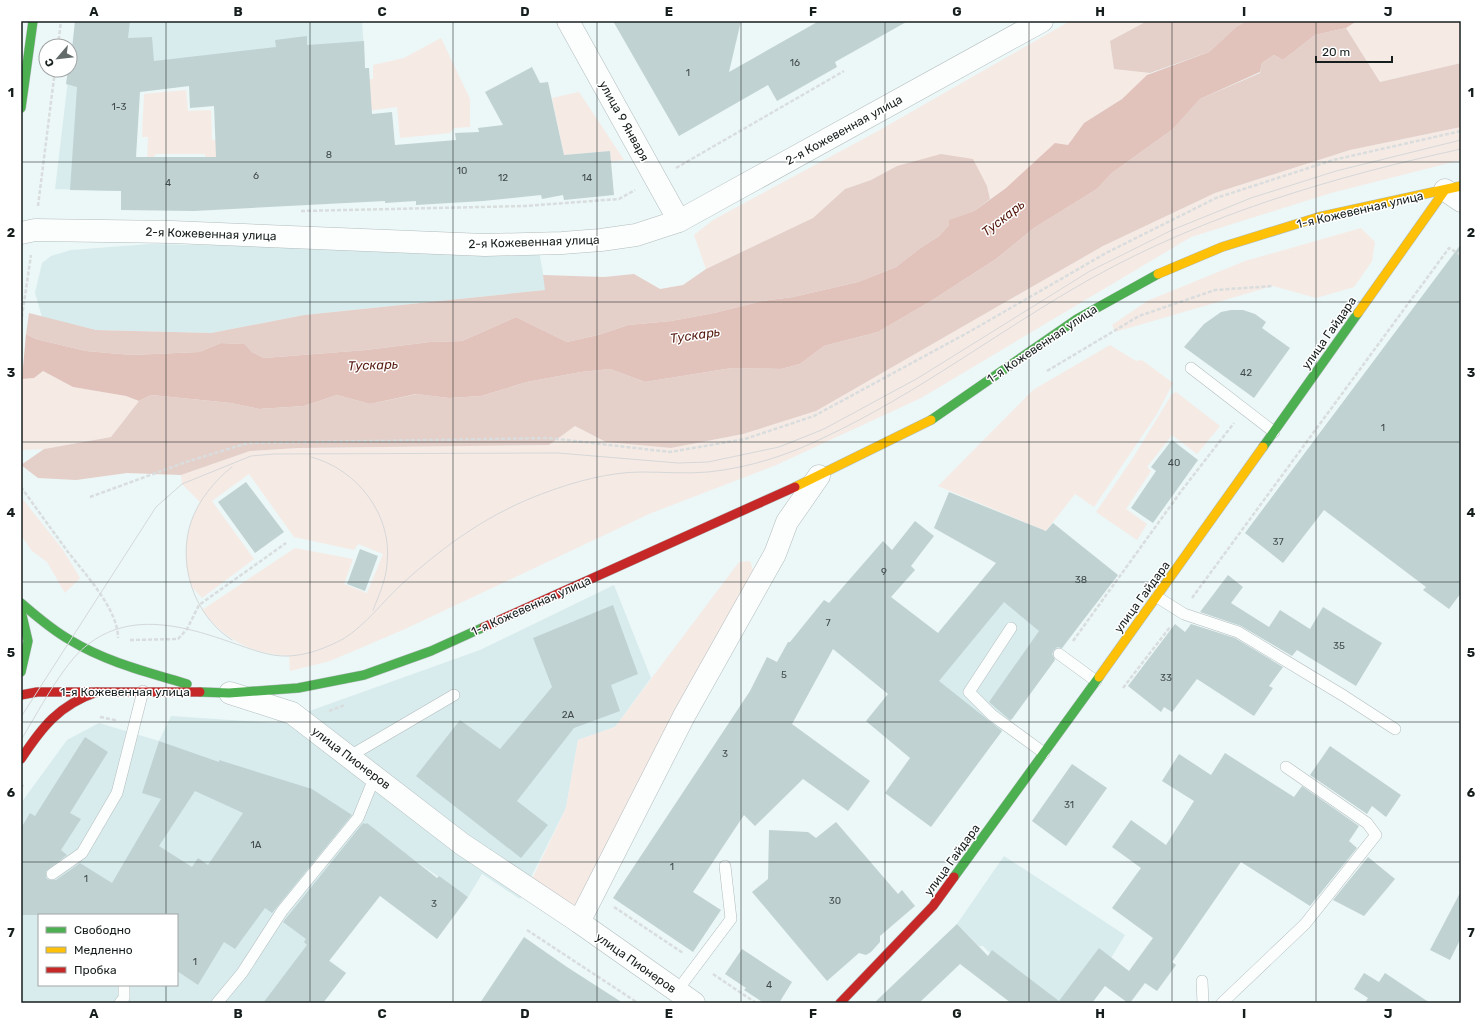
<svg xmlns="http://www.w3.org/2000/svg" width="1482" height="1024" font-family="Rubik,sans-serif">
  <style>
    .built { fill: #d8ecee; fill-rule: evenodd }
    .green { fill: #f6eae5 }
    .forest { fill: #e5cfc9 }
    .water { fill: #e2c3bb }
    .building { fill: #c1d2d3; fill-rule: evenodd }
    .lines { fill: none; stroke-linecap: round; stroke-linejoin: round }
    .lane-casing { stroke: #b3bcbc; stroke-width: 12 }
    .street-casing { stroke: #b3bcbc; stroke-width: 23 }
    .fast-casing { stroke: #b3bcbc; stroke-width: 10 }
    .slow-casing { stroke: #b3bcbc; stroke-width: 10 }
    .jam-casing { stroke: #b3bcbc; stroke-width: 10 }
    .path { stroke: #d9dddd; stroke-width: 2.5; stroke-dasharray: 4 2; stroke-linecap: butt }
    .lane { stroke: #fcfefe; stroke-width: 11 }
    .street { stroke: #fcfefe; stroke-width: 22 }
    .fast { stroke: #4caf50; stroke-width: 9 }
    .slow { stroke: #ffc107; stroke-width: 9 }
    .jam { stroke: #c62828; stroke-width: 9 }
    .tram { stroke: #d5d8d8; stroke-width: 1 }
    .grid { fill: none; stroke: #171e1e; stroke-width: 1; stroke-opacity: 0.55 }
    .labels { text-anchor: middle; dominant-baseline: central; stroke-width: 3; stroke-linejoin: round; paint-order: stroke }
    .number-label { font-size: 10px; fill: #424b4b }
    .street-label { font-size: 12px; fill: #171e1e; stroke: #fff }
    .water-label { font-size: 13px; font-style: italic; fill: #571c10; stroke: #fff }
    .neatline { fill: none; stroke: #171e1e; stroke-width: 1.5 }
    .grid-label { font-size: 13px; text-anchor: middle; font-weight: bold; fill: #171e1e }
  </style>
  <rect width="100%" height="100%" fill="#ecf7f7"/>
  <g class="built">
    <path d="M 75,21 L 362,21 L 365,64 L 308,69 L 308,73 L 151,90 L 140,84 L 121,191 L 55,189 Z"/>
    <path d="M 150,244 L 539,251 L 546,290 L 304,315 L 211,333 L 96,330 L 42,317 L 35,293 L 42,263 L 51,256 L 71,250 Z"/>
    <path d="M 1006,552 L 1081,622 L 1014,716 L 995,740 L 891,697 L 887,694 Z"/>
    <path d="M 614,585 L 651,678 L 615,727 L 578,740 L 566,808 L 520,899 L 482,874 L 468,897 L 407,855 L 329,960 L 346,973 L 323,1003 L 21,1003 L 21,803 L 67,740 L 99,723 L 159,741 L 171,716 L 276,723 L 480,650 ZM 39,915 L 177,915 L 177,985 L 39,985 Z"/>
    <path d="M 1004,856 L 1125,935 L 1111,958 L 1092,1003 L 1041,1003 L 974,974 L 990,953 L 983,946 L 979,946 L 957,924 Z"/>
  </g>
  <g class="green">
    <path d="M 1070,21 L 1147,21 L 1110,41 L 1114,69 L 1150,73 L 1122,99 L 1084,123 L 1068,145 L 990,199 L 987,186 L 897,166 L 871,180 L 845,189 L 813,218 L 706,269 L 694,235 L 713,220 L 878,131 Z"/>
    <path d="M 1357,21 L 1461,21 L 1461,63 L 1380,82 L 1346,28 Z"/>
    <path d="M 441,38 L 470,99 L 470,127 L 454,128 L 450,133 L 400,138 L 397,107 L 367,111 L 340,81 L 373,79 L 373,65 L 404,58 Z"/>
    <path d="M 186,90 L 188,111 L 211,110 L 212,140 L 219,141 L 222,205 L 206,205 L 205,154 L 155,154 L 154,167 L 147,166 L 148,137 L 142,137 L 144,94 Z"/>
    <path d="M 579,92 L 624,160 L 611,161 L 610,151 L 564,155 L 552,98 Z"/>
    <path d="M 1461,127 L 1461,160 L 1331,193 L 1191,237 L 921,398 L 774,466 L 649,514 L 405,629 L 330,661 L 290,671 L 289,656 C 251,653 226,641 202,610 L 295,548 L 353,559 L 344,584 L 367,593 L 383,554 L 358,544 L 354,550 L 294,537 L 249,474 L 212,501 L 254,559 L 202,598 L 191,586 L 186,565 L 186,544 L 191,522 L 200,502 L 182,484 L 181,475 L 250,451 L 298,448 L 549,445 L 575,426 L 606,442 L 671,448 L 743,434 L 816,411 L 1103,246 L 1215,193 L 1350,150 Z"/>
    <path d="M 1361,228 L 1375,242 L 1372,261 L 1354,287 L 1316,298 L 1273,286 L 1115,332 L 1112,325 L 1147,301 L 1245,261 Z"/>
    <path d="M 1110,345 L 1136,361 L 1142,360 L 1173,383 L 1157,414 L 1094,507 L 1075,494 L 1046,531 L 938,486 L 1033,390 Z"/>
    <path d="M 43,371 L 73,387 L 126,396 L 139,401 L 111,437 L 44,449 L 21,450 L 22,379 L 34,378 Z"/>
    <path d="M 1176,392 L 1220,426 L 1197,454 L 1172,435 L 1147,467 L 1151,471 L 1126,509 L 1147,524 L 1137,540 L 1096,512 L 1133,458 L 1172,394 Z"/>
    <path d="M 21,497 L 63,550 L 80,578 L 65,593 L 47,562 L 32,551 L 21,535 Z"/>
    <path d="M 750,561 L 753,570 L 575,910 L 532,879 L 566,808 L 578,740 L 615,727 L 739,562 Z"/>
  </g>
  <g class="forest">
    <path d="M 1147,21 L 1247,21 L 1237,26 L 1209,52 L 1150,73 L 1114,69 L 1110,41 Z"/>
    <path d="M 1346,28 L 1380,82 L 1461,63 L 1461,127 L 1350,150 L 1215,193 L 1103,246 L 816,411 L 743,434 L 671,448 L 606,442 L 575,426 L 549,445 L 298,448 L 250,451 L 181,475 L 127,473 L 76,480 L 38,478 L 21,465 L 44,449 L 111,437 L 139,401 L 151,395 L 231,403 L 259,409 L 304,406 L 337,395 L 370,404 L 417,394 L 449,398 L 481,396 L 527,382 L 581,372 L 610,369 L 645,382 L 732,368 L 781,369 L 800,364 L 824,346 L 878,332 L 931,301 L 996,259 L 1034,228 L 1097,189 L 1112,173 L 1173,129 L 1200,99 L 1260,73 L 1262,63 L 1274,55 L 1283,60 L 1315,35 Z"/>
    <path d="M 941,154 L 973,159 L 987,186 L 990,199 L 974,211 L 950,220 L 949,225 L 939,236 L 919,249 L 896,267 L 858,282 L 793,297 L 762,301 L 714,313 L 671,321 L 628,325 L 598,335 L 567,342 L 516,317 L 462,341 L 430,342 L 366,350 L 264,358 L 252,352 L 243,344 L 221,343 L 199,352 L 132,355 L 86,351 L 36,339 L 26,334 L 29,313 L 96,330 L 211,333 L 304,315 L 545,290 L 543,275 L 604,277 L 634,274 L 660,289 L 683,285 L 706,269 L 813,218 L 845,189 L 871,180 L 897,166 Z"/>
  </g>
  <path class="water" d="M 1247,21 L 1357,21 L 1346,28 L 1315,35 L 1283,60 L 1274,55 L 1262,63 L 1260,72 L 1200,99 L 1173,129 L 1112,173 L 1097,189 L 1034,228 L 996,259 L 931,301 L 878,332 L 824,346 L 800,364 L 781,369 L 732,368 L 645,382 L 610,369 L 581,372 L 527,382 L 481,396 L 449,398 L 416,394 L 370,404 L 337,395 L 304,406 L 259,409 L 231,403 L 151,395 L 139,401 L 126,396 L 73,387 L 43,371 L 34,378 L 22,379 L 26,334 L 36,339 L 86,351 L 132,355 L 199,352 L 221,343 L 244,344 L 252,352 L 264,358 L 366,350 L 430,342 L 462,341 L 516,317 L 567,342 L 598,335 L 628,325 L 671,321 L 714,313 L 762,301 L 793,297 L 858,282 L 896,267 L 919,249 L 939,236 L 949,225 L 949,220 L 974,211 L 1006,188 L 1055,143 L 1068,145 L 1084,123 L 1122,99 L 1147,75 L 1209,52 L 1237,26 Z"/>
  <g class="building">
    <path d="M 75,21 L 130,21 L 128,38 L 152,37 L 154,61 L 276,47 L 275,40 L 307,36 L 307,45 L 364,41 L 365,68 L 369,68 L 372,114 L 392,112 L 395,145 L 456,140 L 455,133 L 479,132 L 478,128 L 503,125 L 485,92 L 532,67 L 540,83 L 548,82 L 564,155 L 610,151 L 614,195 L 564,200 L 563,195 L 542,199 L 541,195 L 483,201 L 416,205 L 416,201 L 385,203 L 385,201 L 194,211 L 121,210 L 121,191 L 70,190 L 77,87 L 66,84 L 68,70 L 70,70 ZM 189,86 L 190,108 L 214,106 L 216,157 L 136,157 L 140,92 Z"/>
    <path d="M 613,21 L 741,21 L 729,72 L 819,21 L 908,21 L 835,62 L 837,67 L 777,101 L 768,85 L 679,136 Z"/>
    <path d="M 1461,244 L 1461,593 L 1449,609 L 1423,590 L 1426,587 L 1324,510 L 1283,563 L 1245,533 Z"/>
    <path d="M 1231,310 L 1243,310 L 1255,314 L 1266,322 L 1262,328 L 1290,348 L 1254,398 L 1184,347 L 1204,324 L 1221,312 Z"/>
    <path d="M 1172,440 L 1198,460 L 1153,523 L 1131,508 L 1156,471 L 1151,467 Z"/>
    <path d="M 246,482 L 284,532 L 255,553 L 218,502 Z"/>
    <path d="M 949,492 L 1046,531 L 1053,523 L 1118,575 L 1062,648 L 1057,647 L 1054,650 L 1052,654 L 1055,660 L 1012,719 L 1010,720 L 989,702 L 1039,631 L 1004,602 L 939,681 L 1002,731 L 931,827 L 885,793 L 910,758 L 866,721 L 888,694 L 833,649 L 792,724 L 870,781 L 848,811 L 803,779 L 755,826 L 744,815 L 693,892 L 721,910 L 693,952 L 613,898 L 750,691 L 767,657 L 777,662 L 788,642 L 790,642 L 824,600 L 829,603 L 883,541 L 892,550 L 915,521 L 934,536 L 911,566 L 915,570 L 891,597 L 938,633 L 996,563 L 934,528 Z"/>
    <path d="M 360,549 L 378,556 L 365,591 L 347,584 Z"/>
    <path d="M 1228,575 L 1243,587 L 1231,603 L 1269,627 L 1280,610 L 1310,629 L 1323,607 L 1382,643 L 1356,686 L 1297,650 L 1292,656 L 1241,626 L 1200,612 Z"/>
    <path d="M 613,605 L 638,674 L 611,685 L 620,711 L 574,728 L 517,801 L 548,825 L 521,858 L 416,776 L 460,720 L 500,749 L 552,687 L 533,638 Z"/>
    <path d="M 1175,624 L 1185,632 L 1191,624 L 1235,638 L 1283,667 L 1269,686 L 1273,688 L 1254,716 L 1197,679 L 1172,712 L 1164,707 L 1161,712 L 1128,686 Z"/>
    <path d="M 85,737 L 108,752 L 70,813 L 81,819 L 61,850 L 67,855 L 46,871 L 46,878 L 49,880 L 56,880 L 80,863 L 112,883 L 161,799 L 142,793 L 159,741 L 219,762 L 219,760 L 312,789 L 352,815 L 272,913 L 265,908 L 235,949 L 224,942 L 198,985 L 177,971 L 177,915 L 21,915 L 21,828 L 30,813 L 35,816 ZM 195,791 L 243,813 L 208,865 L 198,858 L 192,867 L 159,846 Z"/>
    <path d="M 1330,746 L 1401,795 L 1386,817 L 1372,806 L 1367,814 L 1310,775 Z"/>
    <path d="M 1225,753 L 1294,797 L 1302,786 L 1359,826 L 1349,841 L 1357,848 L 1310,906 L 1241,862 L 1172,962 L 1176,965 L 1157,991 L 1145,983 L 1130,1003 L 1128,1003 L 1105,986 L 1092,1003 L 1011,1003 L 960,964 L 919,1003 L 874,1003 L 957,924 L 988,956 L 992,950 L 1059,1001 L 1099,948 L 1129,971 L 1153,938 L 1112,908 L 1141,868 L 1112,847 L 1131,820 L 1166,845 L 1194,801 L 1162,781 L 1179,754 L 1211,775 Z"/>
    <path d="M 1072,764 L 1107,788 L 1066,846 L 1032,821 Z"/>
    <path d="M 836,822 L 898,894 L 902,890 L 915,906 L 880,936 L 880,942 L 871,952 L 866,955 L 859,953 L 827,981 L 752,892 L 768,879 L 769,830 L 808,832 L 816,838 Z"/>
    <path d="M 363,823 L 366,824 L 367,823 L 437,878 L 439,876 L 468,897 L 437,939 L 380,896 L 329,961 L 346,973 L 323,1003 L 263,1003 L 307,945 L 304,942 L 306,939 L 283,922 Z"/>
    <path d="M 1368,857 L 1395,879 L 1364,916 L 1333,900 Z"/>
    <path d="M 1461,891 L 1461,938 L 1450,960 L 1430,950 Z"/>
    <path d="M 524,937 L 567,967 L 623,1003 L 480,1003 Z"/>
    <path d="M 742,949 L 792,982 L 779,1003 L 764,1003 L 744,990 L 746,988 L 725,974 Z"/>
    <path d="M 1364,973 L 1379,982 L 1385,973 L 1430,1003 L 1365,1003 L 1368,998 L 1354,989 Z"/>
  </g>
  <g class="lines">
    <defs>
      <g id="lane">
        <path d="M 1191,368 L 1274,432"/>
        <path d="M 1157,597 L 1184,614 L 1238,632 L 1344,696 L 1395,729"/>
        <path d="M 1011,628 L 969,692 L 992,715 L 1044,753"/>
        <path d="M 1059,654 L 1096,681"/>
        <path d="M 350,756 L 454,695"/>
        <path d="M 52,874 L 82,853 L 117,793 L 143,691"/>
        <path d="M 1202,981 L 1203,1003"/>
        <path d="M 677,991 L 731,919 L 725,866"/>
        <path d="M 120,1003 L 124,998 L 124,985"/>
        <path d="M 217,1003 L 242,973 L 282,911 L 358,818 L 375,776"/>
        <path d="M 1222,1003 L 1305,924 L 1376,835 L 1367,823 L 1286,767"/>
      </g>
      <g id="street">
        <path d="M 568,21 L 679,221"/>
        <path d="M 1445,190 L 1461,201"/>
        <path d="M 21,233 L 35,230 L 172,232 L 485,245 L 562,243 L 601,240 L 636,235 L 679,221 L 1042,21"/>
        <path d="M 230,693 L 292,713 L 462,844 L 579,922 L 694,1003"/>
        <path d="M 579,922 L 684,716 L 775,554 L 787,522 L 819,476"/>
      </g>
      <g id="fast">
        <path d="M 21,108 L 33,21"/>
        <path d="M 931,420 L 1077,319 L 1158,274"/>
        <path d="M 1263,447 L 1358,313"/>
        <path d="M 21,603 C 36,616 52,630 70,640 C 106,662 147,672 187,684"/>
        <path d="M 21,611 L 28,641 L 21,672"/>
        <path d="M 200,692 L 229,693 L 298,688 L 364,675 L 431,651 L 484,627"/>
        <path d="M 954,877 L 1099,677"/>
      </g>
      <g id="slow">
        <path d="M 1158,274 L 1222,247 L 1319,217 L 1461,186"/>
        <path d="M 1358,313 L 1445,190"/>
        <path d="M 795,487 L 931,420"/>
        <path d="M 1099,677 L 1263,447"/>
      </g>
      <g id="jam">
        <path d="M 484,627 L 795,487"/>
        <path d="M 21,695 L 37,692 L 200,692"/>
        <path d="M 21,759 C 42,727 59,705 97,692"/>
        <path d="M 840,1003 L 933,906 L 954,877"/>
      </g>
    </defs>
    <use href="#lane" class="lane-casing"/>
    <use href="#street" class="street-casing"/>
    <use href="#fast" class="fast-casing"/>
    <use href="#slow" class="slow-casing"/>
    <use href="#jam" class="jam-casing"/>
    <g class="path">
      <path d="M 58,46 L 61,21"/>
      <path d="M 676,168 L 844,71"/>
      <path d="M 38,206 L 55,70"/>
      <path d="M 301,211 L 525,206 L 619,199 L 635,190"/>
      <path d="M 21,323 L 31,255"/>
      <path d="M 1047,371 L 1139,316 L 1215,290 L 1273,286"/>
      <path d="M 21,487 C 36,508 52,530 68,552 C 85,574 118,609 118,638"/>
      <path d="M 90,497 L 186,462 L 248,443 L 549,438 L 670,452 L 745,439 L 814,416 L 969,332 L 1106,253 L 1216,198 L 1333,160 L 1461,131"/>
      <path d="M 1192,598 L 1449,248 L 1461,255"/>
      <path d="M 130,640 L 178,639 L 187,629 L 199,605 L 286,543"/>
      <path d="M 1073,641 L 1182,490 L 1234,423"/>
      <path d="M 1123,688 L 1170,627"/>
      <path d="M 329,711 L 345,705"/>
      <path d="M 100,717 L 115,720 L 115,719"/>
      <path d="M 21,788 L 24,783"/>
      <path d="M 614,907 L 683,953"/>
      <path d="M 527,930 L 638,1003"/>
      <path d="M 713,974 L 756,1003"/>
    </g>
    <use href="#lane" class="lane"/>
    <use href="#street" class="street"/>
    <use href="#fast" class="fast"/>
    <use href="#slow" class="slow"/>
    <use href="#jam" class="jam"/>
    <g class="tram">
      <path d="M 311,457 C 357,469 393,515 387,564 C 386,580 379,595 373,610"/>
      <path d="M 232,467 C 215,480 198,501 191,522 C 177,564 194,616 232,640"/>
      <path d="M 21,717 L 156,507 L 182,484 L 251,456 L 274,454 L 558,453 L 678,463 L 708,462 L 779,447 L 824,429 L 918,378 L 1090,271 L 1172,230 L 1251,198 L 1336,171 L 1461,140"/>
      <path d="M 21,740 C 37,714 63,664 86,646 C 130,610 185,626 233,643 C 251,649 270,657 289,656 C 308,655 326,648 343,639 C 366,625 383,601 403,583 C 446,544 491,512 547,492 C 577,481 610,472 642,472 C 664,472 686,474 708,472 C 748,468 789,455 825,437 C 919,393 1001,329 1092,278 C 1207,214 1333,177 1461,149"/>
    </g>
  </g>
  <path class="grid" d="M 166,21 L 166,915M 310,21 L 310,1003M 453,21 L 453,1003M 597,21 L 597,1003M 741,21 L 741,1003M 885,21 L 885,1003M 1029,21 L 1029,1003M 1172,21 L 1172,1003M 1316,21 L 1316,1003M 21,162 L 1461,162M 21,302 L 1461,302M 21,442 L 1461,442M 21,582 L 1461,582M 21,722 L 1461,722M 21,862 L 1461,862M 166,985 L 166,1003"/>
  <g class="labels">
    <g class="number-label">
      <text x="795" y="63">16</text>
      <text x="688" y="73">1</text>
      <text x="119" y="107">1-3</text>
      <text x="329" y="155">8</text>
      <text x="462" y="171">10</text>
      <text x="256" y="176">6</text>
      <text x="503" y="178">12</text>
      <text x="587" y="178">14</text>
      <text x="168" y="183">4</text>
      <text x="1246" y="373">42</text>
      <text x="1383" y="428">1</text>
      <text x="1174" y="463">40</text>
      <text x="1278" y="542">37</text>
      <text x="884" y="572">9</text>
      <text x="1081" y="580">38</text>
      <text x="828" y="623">7</text>
      <text x="1339" y="646">35</text>
      <text x="784" y="675">5</text>
      <text x="1166" y="678">33</text>
      <text x="568" y="715">2А</text>
      <text x="725" y="754">3</text>
      <text x="1069" y="805">31</text>
      <text x="256" y="845">1А</text>
      <text x="672" y="867">1</text>
      <text x="86" y="879">1</text>
      <text x="835" y="901">30</text>
      <text x="434" y="904">3</text>
      <text x="195" y="962">1</text>
      <text x="769" y="985">4</text>
    </g>
    <g class="street-label">
      <text transform="translate(624 121) rotate(61)">улица 9 Января</text>
      <text transform="translate(844 130) rotate(-29)">2-я Кожевенная улица</text>
      <text transform="translate(1360 210) rotate(-13)">1-я Кожевенная улица</text>
      <text transform="translate(211 234) rotate(2)">2-я Кожевенная улица</text>
      <text transform="translate(534 242) rotate(-2)">2-я Кожевенная улица</text>
      <text transform="translate(1329 333) rotate(-55)">улица Гайдара</text>
      <text transform="translate(1042 344) rotate(-34)">1-я Кожевенная улица</text>
      <text transform="translate(1142 597) rotate(-54)">улица Гайдара</text>
      <text transform="translate(531 606) rotate(-24)">1-я Кожевенная улица</text>
      <text x="125" y="692">1-я Кожевенная улица</text>
      <text transform="translate(351 758) rotate(37)">улица Пионеров</text>
      <text transform="translate(952 860) rotate(-54)">улица Гайдара</text>
      <text transform="translate(636 963) rotate(35)">улица Пионеров</text>
    </g>
    <g class="water-label">
      <text transform="translate(1003 218) rotate(-38)">Тускарь</text>
      <text transform="translate(695 335) rotate(-8)">Тускарь</text>
      <text transform="translate(373 365) rotate(-2)">Тускарь</text>
    </g>
  </g>
  <rect width="1482" height="1024" fill="none" stroke="#ffffff" stroke-width="44"/>
  <rect x="38" y="914" width="140" height="72" fill="#ffffff" stroke="#a2a5a5"/>
  <rect x="46" y="927" width="20" height="6" fill="#4caf50" stroke="#a2a5a5"/>
  <text x="74" y="934" font-size="12" fill="#171e1e">Свободно</text>
  <rect x="46" y="947" width="20" height="6" fill="#ffc107" stroke="#a2a5a5"/>
  <text x="74" y="954" font-size="12" fill="#171e1e">Медленно</text>
  <rect x="46" y="967" width="20" height="6" fill="#c62828" stroke="#a2a5a5"/>
  <text x="74" y="974" font-size="12" fill="#171e1e">Пробка</text>
  <g transform="translate(58 58) rotate(242)"><circle r="19" fill="#ffffff" stroke="#a2a5a5"/>
  <path d="M0-3L7 15L0 10L-7 15Z" fill="#626a6a"/>
  <text y="-6" font-size="11" font-weight="bold" text-anchor="middle" fill="#171e1e">С</text>
  </g>
  <path d="M1316 56v6h76v-6" fill="none" stroke="#171e1e" stroke-width="2"/>
  <text x="1322" y="56" font-size="12" fill="#171e1e" stroke="#ffffff" stroke-width="3" paint-order="stroke">20 m</text>
  <rect x="22" y="22" width="1438" height="980" class="neatline"/>
  <g class="grid-label">
    <text x="94" y="16">A</text>
    <text x="238" y="16">B</text>
    <text x="382" y="16">C</text>
    <text x="525" y="16">D</text>
    <text x="669" y="16">E</text>
    <text x="813" y="16">F</text>
    <text x="957" y="16">G</text>
    <text x="1100" y="16">H</text>
    <text x="1244" y="16">I</text>
    <text x="1388" y="16">J</text>
    <text x="11" y="97">1</text>
    <text x="1471" y="97">1</text>
    <text x="11" y="237">2</text>
    <text x="1471" y="237">2</text>
    <text x="11" y="377">3</text>
    <text x="1471" y="377">3</text>
    <text x="11" y="517">4</text>
    <text x="1471" y="517">4</text>
    <text x="11" y="657">5</text>
    <text x="1471" y="657">5</text>
    <text x="11" y="797">6</text>
    <text x="1471" y="797">6</text>
    <text x="11" y="937">7</text>
    <text x="1471" y="937">7</text>
    <text x="94" y="1018">A</text>
    <text x="238" y="1018">B</text>
    <text x="382" y="1018">C</text>
    <text x="525" y="1018">D</text>
    <text x="669" y="1018">E</text>
    <text x="813" y="1018">F</text>
    <text x="957" y="1018">G</text>
    <text x="1100" y="1018">H</text>
    <text x="1244" y="1018">I</text>
    <text x="1388" y="1018">J</text>
  </g>
</svg>
